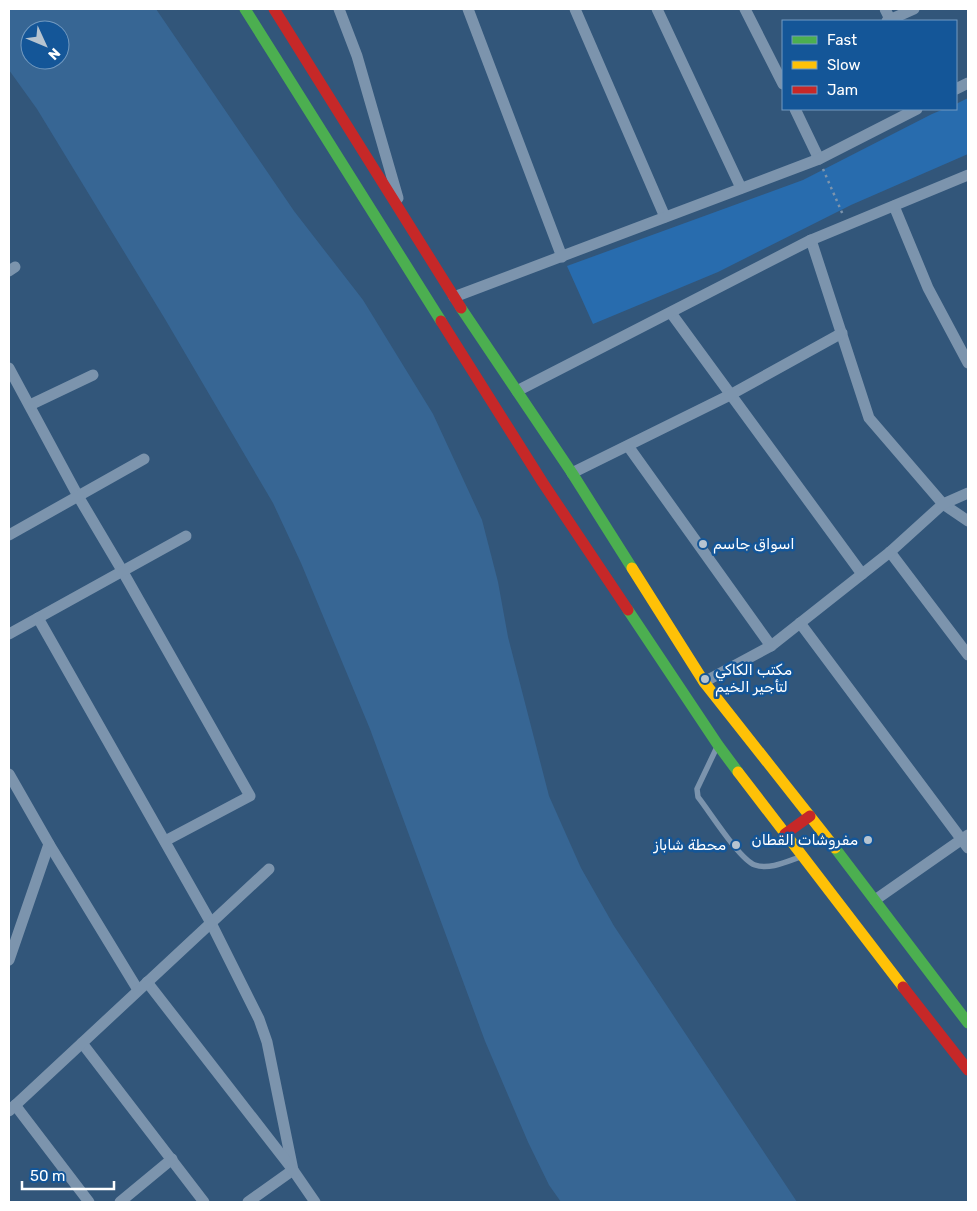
<svg xmlns="http://www.w3.org/2000/svg" width="977" height="1211" font-family="Rubik,Cairo,sans-serif">
  <style>
    .green { fill: #286cae }
    .water { fill: #376694; fill-rule: evenodd }
    .lines { fill: none; stroke-linecap: round; stroke-linejoin: round }
    .path { stroke: #7c94ad; stroke-width: 2.5; stroke-dasharray: 2.5 4; stroke-linecap: butt }
    .lane { stroke: #7c94ad; stroke-width: 5.5 }
    .street { stroke: #7c94ad; stroke-width: 11 }
    .fast { stroke: #4caf50; stroke-width: 11 }
    .slow { stroke: #ffc107; stroke-width: 11 }
    .jam { stroke: #c62828; stroke-width: 11 }
    .poi-dot { fill: #b7c4d0; stroke: #145698; stroke-width: 2 }
    .labels { text-anchor: middle; dominant-baseline: central; stroke-width: 5; stroke-linejoin: round; paint-order: stroke }
    .poi-label { font-size: 15px; fill: #fff; stroke: #145698; text-anchor: start }
  </style>
  <rect width="100%" height="100%" fill="#32567a"/>
  <path class="green" d="M 968,98 L 968,154 L 851,205 L 718,272 L 593,324 L 567,266 L 803,180 L 932,114 L 944,109 L 956,109 L 956,104 Z"/>
  <path class="water" d="M 9,9 L 156,9 L 294,211 L 363,300 L 433,414 L 482,520 L 498,582 L 508,637 L 549,796 L 581,868 L 614,926 L 797,1202 L 561,1202 L 549,1185 L 528,1142 L 485,1041 L 370,729 L 301,563 L 273,503 L 165,319 L 37,109 L 9,70 ZM 30,30 L 60,30 L 60,60 L 30,60 Z"/>
  <g class="lines">
    <path class="path" d="M 823,169 L 843,215"/>
    <path class="lane" d="M 717,747 L 697,789 L 698,797 C 710,812 739,859 755,865 C 769,870 786,862 800,857"/>
    <g class="street">
      <path d="M 339,9 L 357,56 L 398,198"/>
      <path d="M 468,9 L 562,257"/>
      <path d="M 575,9 L 665,217"/>
      <path d="M 657,9 L 741,188"/>
      <path d="M 745,9 L 783,84"/>
      <path d="M 885,9 L 891,21"/>
      <path d="M 887,21 L 914,9"/>
      <path d="M 956,89 L 968,83"/>
      <path d="M 795,109 L 819,159"/>
      <path d="M 894,206 L 928,288 L 968,363"/>
      <path d="M 811,240 L 869,418 L 943,504 L 968,521"/>
      <path d="M 9,271 L 15,267"/>
      <path d="M 454,297 L 819,159 L 917,109"/>
      <path d="M 671,313 L 862,574"/>
      <path d="M 9,368 L 78,496 L 123,572 L 250,796 L 165,841"/>
      <path d="M 517,391 L 811,240 L 968,175"/>
      <path d="M 30,405 L 93,375"/>
      <path d="M 628,446 L 771,646"/>
      <path d="M 572,473 L 730,395 L 842,333"/>
      <path d="M 9,535 L 144,459"/>
      <path d="M 890,552 L 968,655"/>
      <path d="M 38,618 L 211,923 L 259,1019 L 267,1042 L 293,1170 L 248,1202"/>
      <path d="M 800,623 L 968,848"/>
      <path d="M 9,634 L 186,536"/>
      <path d="M 704,682 L 771,646 L 890,552 L 943,504 L 968,493"/>
      <path d="M 9,774 L 49,844 L 9,960"/>
      <path d="M 49,844 L 138,990"/>
      <path d="M 875,900 L 968,835"/>
      <path d="M 147,982 L 293,1170 L 315,1202"/>
      <path d="M 82,1043 L 204,1202"/>
      <path d="M 15,1105 L 89,1202"/>
      <path d="M 9,1111 L 269,869"/>
      <path d="M 120,1202 L 172,1159"/>
    </g>
    <g class="fast">
      <path d="M 245,9 L 441,321"/>
      <path d="M 461,308 L 572,473 L 632,568"/>
      <path d="M 628,610 L 718,745 L 738,772"/>
      <path d="M 835,848 L 968,1023"/>
    </g>
    <g class="slow">
      <path d="M 632,568 L 704,682 L 835,848"/>
      <path d="M 738,772 L 903,987"/>
    </g>
    <g class="jam">
      <path d="M 274,9 L 461,308"/>
      <path d="M 441,321 L 543,483 L 628,610"/>
      <path d="M 785,834 L 810,816"/>
      <path d="M 903,987 L 968,1070"/>
    </g>
  </g>
  <g class="poi-dot">
    <circle cx="703" cy="544" r="5"/>
    <circle cx="705" cy="679" r="5"/>
    <circle cx="868" cy="840" r="5"/>
    <circle cx="736" cy="845" r="5"/>
  </g>
  <g class="labels">
    <g class="poi-label">
      <text x="713" y="544">اسواق جاسم</text>
      <text x="715" y="670">مكتب الكاكي<tspan x="715" dy="17">لتأجير الخيم</tspan></text>
      <text x="858" y="840" text-anchor="end">مفروشات القطان</text>
      <text x="726" y="845" text-anchor="end">محطة شاباز</text>
    </g>
  </g>
  <rect width="977" height="1211" fill="none" stroke="#ffffff" stroke-width="20"/>
  <rect x="782" y="20" width="175" height="90" fill="#145698" stroke="#729ac1"/>
  <rect x="792" y="36" width="25" height="8" fill="#4caf50" stroke="#729ac1"/>
  <text x="827" y="45" font-size="15" fill="#ffffff">Fast</text>
  <rect x="792" y="61" width="25" height="8" fill="#ffc107" stroke="#729ac1"/>
  <text x="827" y="70" font-size="15" fill="#ffffff">Slow</text>
  <rect x="792" y="86" width="25" height="8" fill="#c62828" stroke="#729ac1"/>
  <text x="827" y="95" font-size="15" fill="#ffffff">Jam</text>
  <g transform="translate(45 45) rotate(134)"><circle r="24" fill="#145698" stroke="#729ac1"/>
  <path d="M0-4L9 19L0 12L-9 19Z" fill="#b7c4d0"/>
  <text y="-8" font-size="14" font-weight="bold" text-anchor="middle" fill="#ffffff">N</text>
  </g>
  <path d="M22 1181v8h92v-8" fill="none" stroke="#ffffff" stroke-width="2.5"/>
  <text x="30" y="1181" font-size="15" fill="#ffffff" stroke="#145698" stroke-width="4" paint-order="stroke">50 m</text>
</svg>
